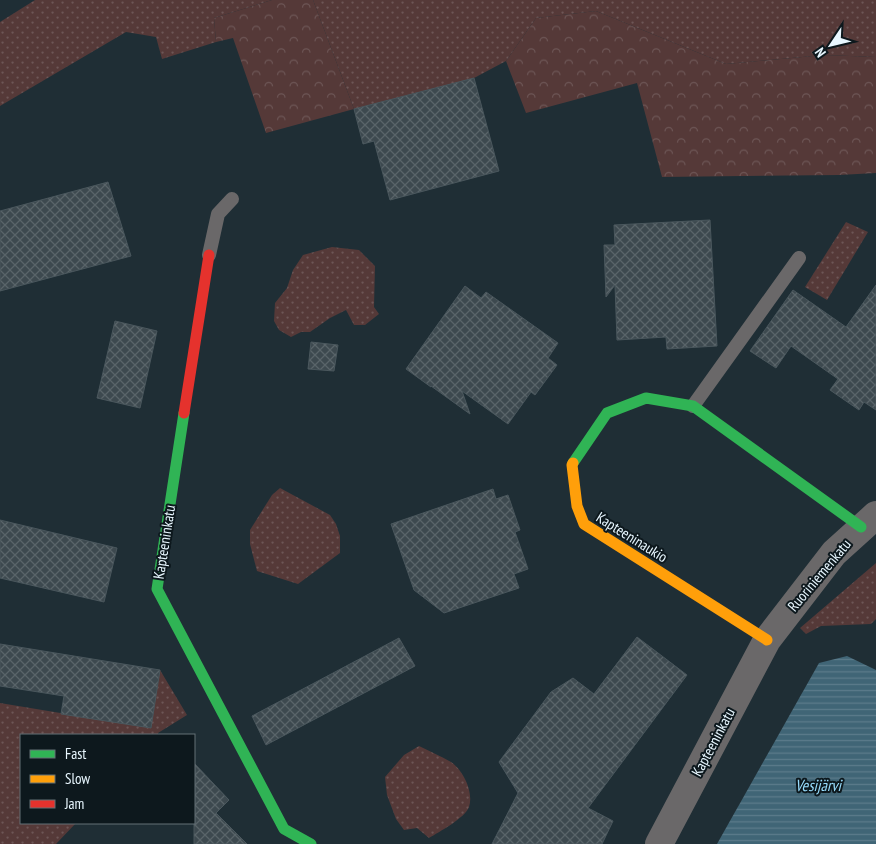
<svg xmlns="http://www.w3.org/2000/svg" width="876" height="844" font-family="'PT Sans Narrow',sans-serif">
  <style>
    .forest { fill: url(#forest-crowns) }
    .park { fill: url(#park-dots) }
    .water { fill: url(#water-rules) }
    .building { fill: url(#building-cross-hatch); stroke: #4a575d }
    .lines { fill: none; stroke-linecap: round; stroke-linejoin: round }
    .lane { stroke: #6a6869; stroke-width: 14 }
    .street { stroke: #6a6869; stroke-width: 28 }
    .fast { stroke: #30b455; stroke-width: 11 }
    .slow { stroke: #ff9f0a; stroke-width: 11 }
    .jam { stroke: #e5322d; stroke-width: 11 }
    .labels { text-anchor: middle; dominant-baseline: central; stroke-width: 4; stroke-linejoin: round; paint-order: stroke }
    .street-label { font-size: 15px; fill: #e8f7ff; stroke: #0d181d }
    .water-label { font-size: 16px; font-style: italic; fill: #98ddfd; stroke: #0d181d }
  </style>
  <defs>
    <pattern id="forest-crowns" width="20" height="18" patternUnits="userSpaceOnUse" patternTransform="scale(1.25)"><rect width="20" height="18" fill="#553938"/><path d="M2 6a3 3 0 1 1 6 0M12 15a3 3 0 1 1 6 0" fill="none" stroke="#6d5656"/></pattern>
    <pattern id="park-dots" width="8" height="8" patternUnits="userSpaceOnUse" patternTransform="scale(1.25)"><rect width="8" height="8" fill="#553938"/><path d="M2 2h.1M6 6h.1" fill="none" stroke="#6d5656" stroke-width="1.8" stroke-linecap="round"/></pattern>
    <pattern id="water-rules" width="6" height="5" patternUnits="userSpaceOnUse" patternTransform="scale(1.25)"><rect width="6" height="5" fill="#406576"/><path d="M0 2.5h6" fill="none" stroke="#5c7c8b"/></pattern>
    <pattern id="building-cross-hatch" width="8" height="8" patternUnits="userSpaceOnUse" patternTransform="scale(1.25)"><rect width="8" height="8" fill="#3d494f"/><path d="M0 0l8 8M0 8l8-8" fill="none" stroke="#596469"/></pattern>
  </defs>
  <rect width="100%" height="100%" fill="#1f2e35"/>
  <g class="forest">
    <path d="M 272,0 L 313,0 L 354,109 L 266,133 L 233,38 L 216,42 L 214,18 Z"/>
    <path d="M 596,11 L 726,64 L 824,55 L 876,57 L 876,173 L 839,175 L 662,177 L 637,83 L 526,113 L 506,61 L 536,18 Z"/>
  </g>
  <g class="park">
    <path d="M 35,0 L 272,0 L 214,18 L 216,42 L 162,59 L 156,37 L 126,32 L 0,106 L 0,22 Z"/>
    <path d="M 313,0 L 876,0 L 876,57 L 824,55 L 726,64 L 596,11 L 536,18 L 506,61 L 474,78 L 354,109 Z"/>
    <path d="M 846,222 L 868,232 L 827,300 L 805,287 Z"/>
    <path d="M 332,247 L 359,250 L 375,266 L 374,307 L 379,314 L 365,325 L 354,325 L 346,310 L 330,318 L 310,332 L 301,332 L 291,337 L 279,330 L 274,321 L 275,303 L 287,288 L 293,270 L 303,255 Z"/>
    <path d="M 280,488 L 330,515 L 336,524 L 340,536 L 340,553 L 298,584 L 257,571 L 250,544 L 250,530 L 272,495 Z"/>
    <path d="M 876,563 L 876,619 L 871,624 L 821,626 L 806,634 L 800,628 Z"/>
    <path d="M 160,670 L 187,715 L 158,733 L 158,735 L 21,735 L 21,823 L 76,823 L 56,844 L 0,844 L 0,703 L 151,728 Z"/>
    <path d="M 419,746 C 429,751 441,756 451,762 C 463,770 474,792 469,807 C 465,818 439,832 429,838 L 417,828 L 404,830 L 396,819 L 387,795 L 385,777 L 404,755 Z"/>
  </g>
  <path class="water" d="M 847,656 L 876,670 L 876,844 L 717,844 L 819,663 Z"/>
  <g class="building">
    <path d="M 474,78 L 499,171 L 390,200 L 374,141 L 363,144 L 354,109 Z"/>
    <path d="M 108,182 L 131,256 L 0,291 L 0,211 Z"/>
    <path d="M 710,220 L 717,346 L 667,349 L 666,337 L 617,340 L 615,285 L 606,297 L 604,245 L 615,245 L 614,225 Z"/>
    <path d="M 876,285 L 876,410 L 864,402 L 859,410 L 830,390 L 838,379 L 791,346 L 776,368 L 750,351 L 793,290 L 846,327 Z"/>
    <path d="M 465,286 L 481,298 L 486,292 L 558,343 L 548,358 L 557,365 L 535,395 L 531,392 L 508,424 L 462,391 L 470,414 L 431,386 L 431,387 L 406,369 Z"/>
    <path d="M 115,321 L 157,331 L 140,408 L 97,398 Z"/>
    <path d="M 311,342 L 338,345 L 334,371 L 308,369 Z"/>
    <path d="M 493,489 L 496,499 L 508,495 L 520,530 L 515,532 L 528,569 L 514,574 L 519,588 L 444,613 L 414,590 L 391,524 Z"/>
    <path d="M 0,520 L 117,548 L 104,602 L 0,578 Z"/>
    <path d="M 637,637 L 687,675 L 588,808 L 613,821 L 602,844 L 492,844 L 518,793 L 499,762 L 551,692 L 573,678 L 594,694 Z"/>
    <path d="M 399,638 L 415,666 L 266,745 L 252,716 Z"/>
    <path d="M 0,644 L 160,670 L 151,728 L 61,714 L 64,696 L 0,686 Z"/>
    <path d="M 194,763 L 229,800 L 216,813 L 247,844 L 194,844 Z"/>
  </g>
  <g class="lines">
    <g class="lane">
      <path d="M 209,255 L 218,214 L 232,199"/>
      <path d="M 693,406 L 799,258"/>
    </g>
    <path class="street" d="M 659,844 L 767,640 L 834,553 L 876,515"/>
    <g class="fast">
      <path d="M 184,413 L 157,589 L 284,829 L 311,844"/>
      <path d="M 573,463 L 607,413 L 646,398 L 693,406 L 861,527"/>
    </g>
    <path class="slow" d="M 573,463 L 572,465 L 577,506 L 584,524 L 767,640"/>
    <path class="jam" d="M 184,413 L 209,255"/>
  </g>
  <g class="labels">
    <g class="street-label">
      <text transform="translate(632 537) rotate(32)">Kapteeninaukio</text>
      <text transform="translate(164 542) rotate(-81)">Kapteeninkatu</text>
      <text transform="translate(819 575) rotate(-50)">Ruoriniemenkatu</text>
      <text transform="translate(713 742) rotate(-62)">Kapteeninkatu</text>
    </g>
    <g class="water-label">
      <text x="818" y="785">Vesijärvi</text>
    </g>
  </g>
  <rect x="20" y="734" width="175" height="90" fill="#0d181d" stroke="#657177"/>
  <rect x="30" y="750" width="25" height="8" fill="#30b455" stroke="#657177"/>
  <text x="65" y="759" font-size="15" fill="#e8f7ff">Fast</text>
  <rect x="30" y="775" width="25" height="8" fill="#ff9f0a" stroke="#657177"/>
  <text x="65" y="784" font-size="15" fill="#e8f7ff">Slow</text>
  <rect x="30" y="800" width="25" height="8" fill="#e5322d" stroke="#657177"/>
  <text x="65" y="809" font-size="15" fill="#e8f7ff">Jam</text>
  <g transform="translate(831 45) rotate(235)" stroke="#0d181d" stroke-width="4" paint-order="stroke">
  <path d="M0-4L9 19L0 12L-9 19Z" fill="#e8f7ff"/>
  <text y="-8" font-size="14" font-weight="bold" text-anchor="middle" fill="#e8f7ff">N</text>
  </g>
</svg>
